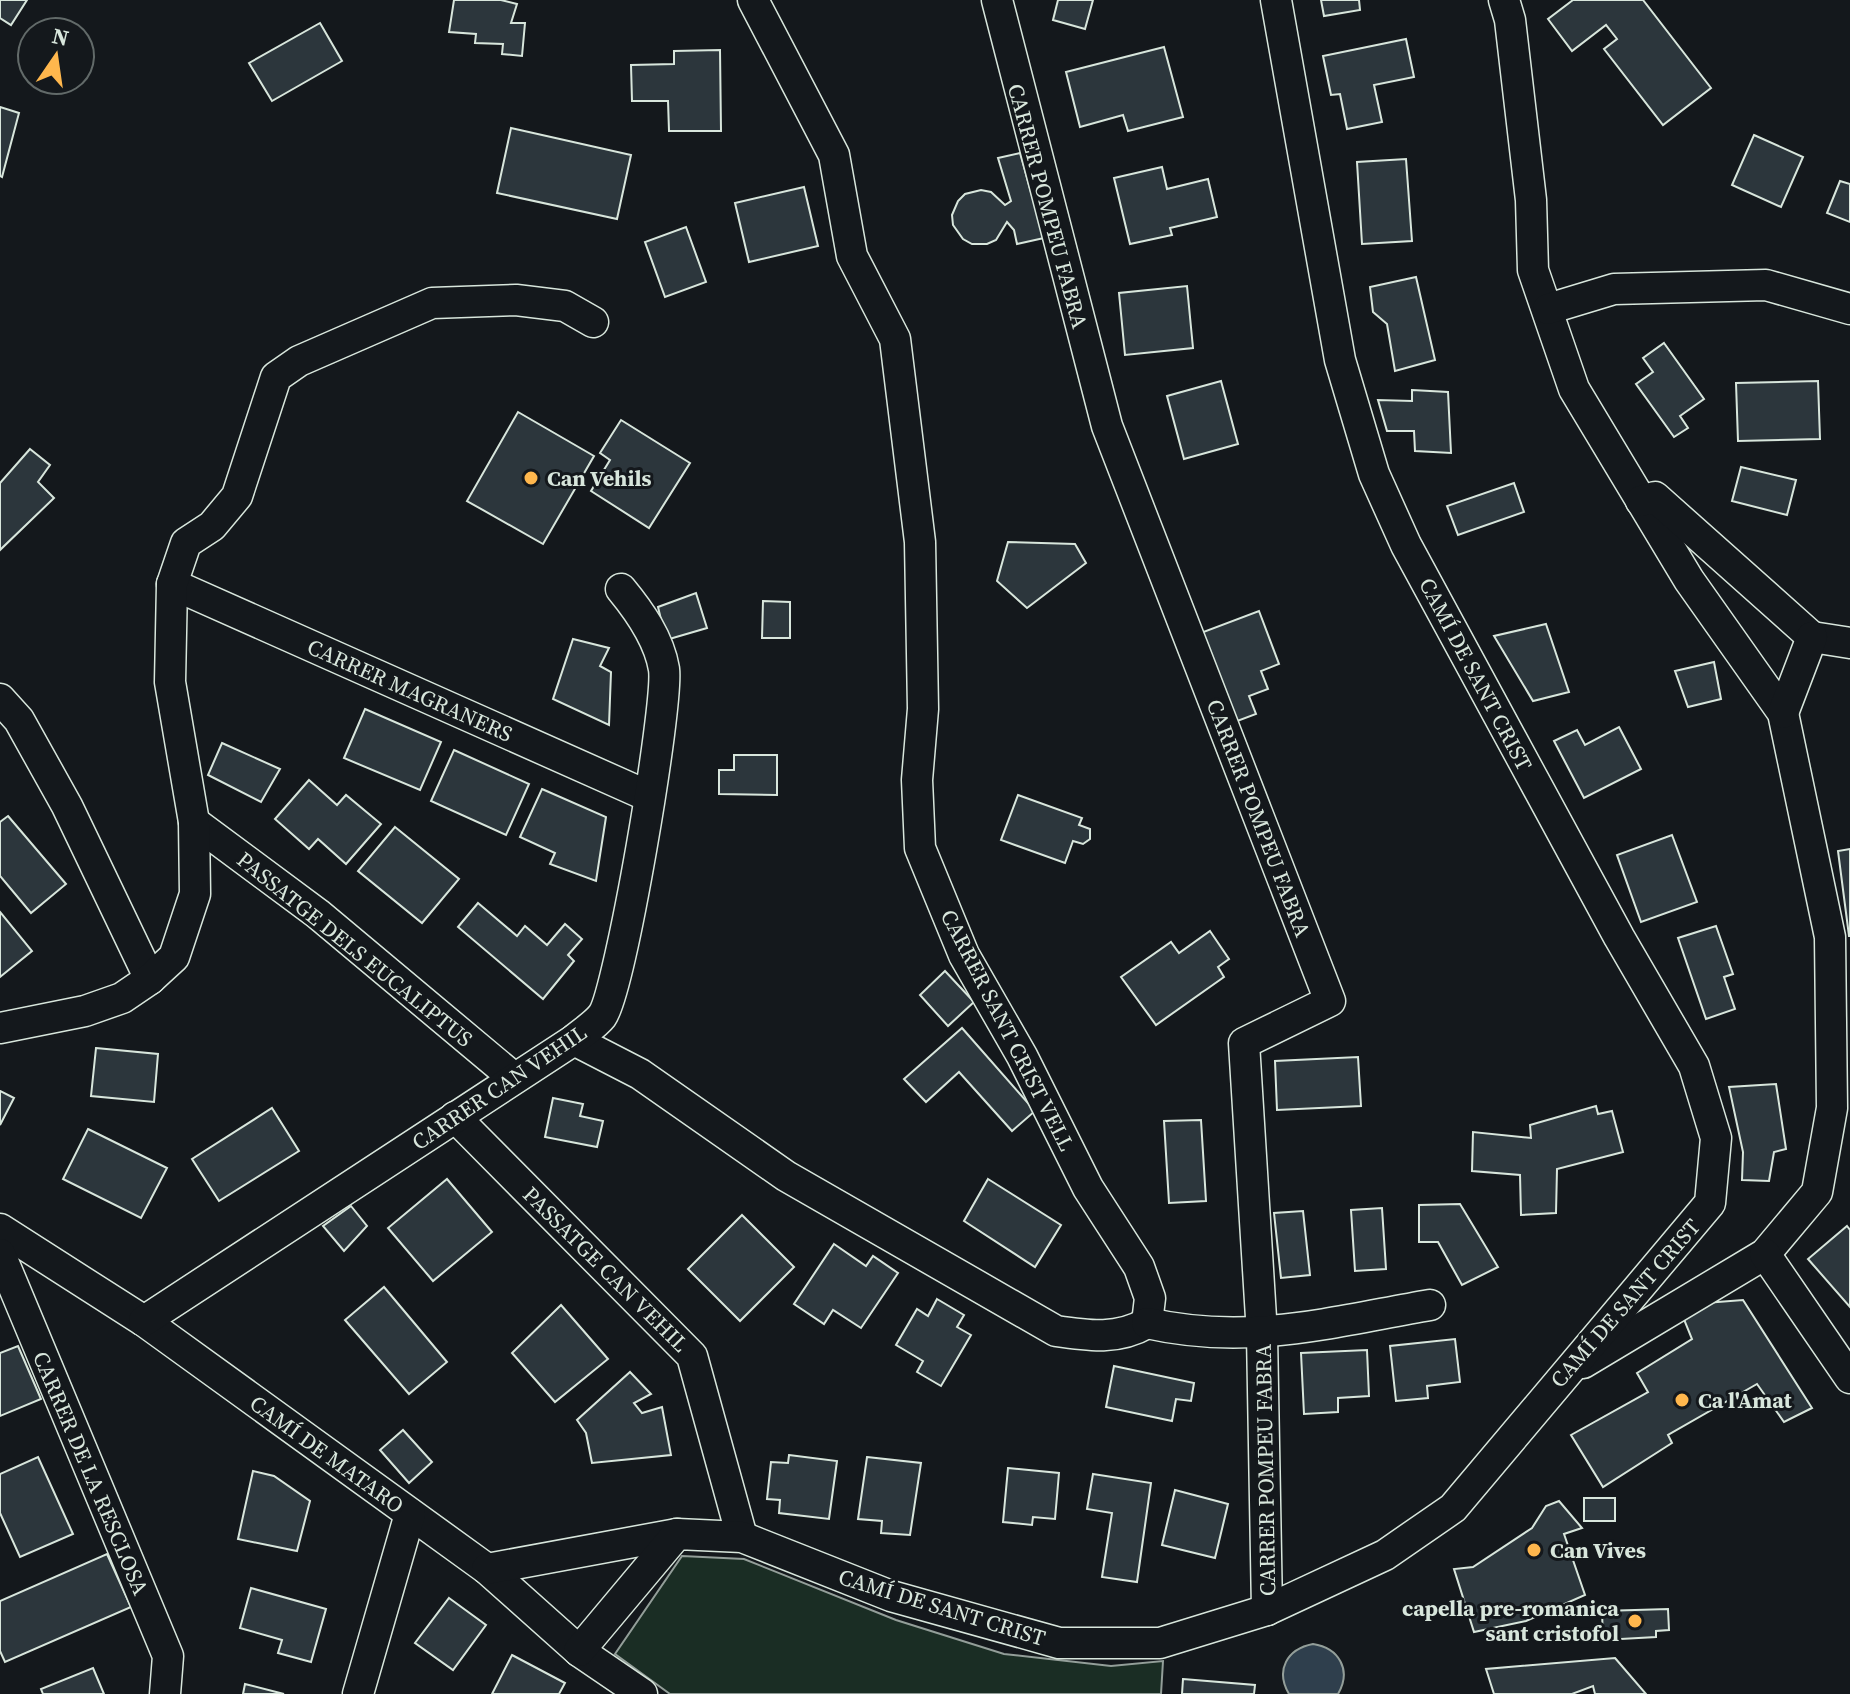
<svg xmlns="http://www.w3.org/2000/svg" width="1850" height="1694" font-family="'Source Serif 4',serif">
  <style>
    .green { fill: #1a2d24; stroke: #939e99; stroke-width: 2 }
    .water { fill: #2f3f4d; stroke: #939e99; stroke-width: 2 }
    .building { fill: #2c363c; stroke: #d8e6dc; stroke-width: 2 }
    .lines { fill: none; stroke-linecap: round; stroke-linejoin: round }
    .street-casing { stroke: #d8e6dc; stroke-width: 33 }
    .street { stroke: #14181c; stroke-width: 30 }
    .poi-dot { fill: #ffb74d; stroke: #14181c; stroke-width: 3 }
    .labels { text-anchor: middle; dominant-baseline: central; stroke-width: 6; stroke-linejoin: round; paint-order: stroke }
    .street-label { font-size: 22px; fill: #d8e6dc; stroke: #14181c }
    .poi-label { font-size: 22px; font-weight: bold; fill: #d8e6dc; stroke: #14181c; text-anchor: start }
  </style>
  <rect width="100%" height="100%" fill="#14181c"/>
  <path class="green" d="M 682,1556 L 744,1559 L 896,1620 L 1004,1654 L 1111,1666 L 1163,1661 L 1161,1694 L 670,1694 L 615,1654 Z"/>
  <path class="water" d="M 1313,1644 C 1339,1648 1352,1670 1338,1694 L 1289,1694 C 1275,1670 1287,1649 1313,1644 Z"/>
  <g class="building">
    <path d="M 0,0 L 27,0 L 11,25 L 0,18 Z"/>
    <path d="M 454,0 L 501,0 L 517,4 L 511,23 L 525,23 L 522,56 L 502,54 L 503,44 L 475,43 L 476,34 L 449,32 Z"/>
    <path d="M 1058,0 L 1093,0 L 1085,29 L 1053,20 Z"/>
    <path d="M 1321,0 L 1359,0 L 1360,10 L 1324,16 Z"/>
    <path d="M 1573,0 L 1643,0 L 1711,88 L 1663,125 L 1604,49 L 1617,39 L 1606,25 L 1572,51 L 1548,19 Z"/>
    <path d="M 320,23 L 342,61 L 272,101 L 249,63 Z"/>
    <path d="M 1406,39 L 1414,77 L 1374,85 L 1382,122 L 1347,129 L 1340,94 L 1331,95 L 1323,56 Z"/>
    <path d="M 1164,47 L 1183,117 L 1128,131 L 1123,115 L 1080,127 L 1066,72 Z"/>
    <path d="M 720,50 L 721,131 L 669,131 L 668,101 L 632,101 L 631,65 L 674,64 L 674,51 Z"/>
    <path d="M 0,107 L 19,113 L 2,177 L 0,176 Z"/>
    <path d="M 511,128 L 631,155 L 617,219 L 497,193 Z"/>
    <path d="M 1754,135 L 1803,157 L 1781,207 L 1732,185 Z"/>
    <path d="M 1020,153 L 1044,238 L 1017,244 L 1014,230 L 1007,222 L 996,240 L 987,244 L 972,244 L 963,239 L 953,225 L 952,215 L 958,201 L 965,194 L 981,190 L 991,192 L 1005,205 L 1011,201 L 998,158 Z"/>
    <path d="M 1406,159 L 1412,241 L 1362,244 L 1357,162 Z"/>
    <path d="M 1162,167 L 1167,189 L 1208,179 L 1217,217 L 1170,228 L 1172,235 L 1130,244 L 1114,178 Z"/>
    <path d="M 1840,181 L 1850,184 L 1850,222 L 1827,213 Z"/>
    <path d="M 804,187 L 818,246 L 749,262 L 735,203 Z"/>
    <path d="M 686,227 L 706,282 L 665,297 L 645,242 Z"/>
    <path d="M 1416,277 L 1435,360 L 1395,371 L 1387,324 L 1373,312 L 1370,287 Z"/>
    <path d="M 1187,286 L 1193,348 L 1125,355 L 1119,293 Z"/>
    <path d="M 1664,343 L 1704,399 L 1680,416 L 1688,428 L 1674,437 L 1636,384 L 1653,372 L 1643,358 Z"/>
    <path d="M 1221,381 L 1238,444 L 1184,459 L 1167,396 Z"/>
    <path d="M 1818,381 L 1820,439 L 1738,441 L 1736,383 Z"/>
    <path d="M 1412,390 L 1448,392 L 1451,453 L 1415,451 L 1414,431 L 1387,431 L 1378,400 L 1412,401 Z"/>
    <path d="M 518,412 L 594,456 L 543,544 L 467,501 Z"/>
    <path d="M 621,420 L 690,463 L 649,528 L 591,491 L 610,460 L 600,453 Z"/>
    <path d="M 30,449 L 50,465 L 38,482 L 54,498 L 0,550 L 0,483 Z"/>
    <path d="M 1741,467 L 1796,480 L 1787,515 L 1732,501 Z"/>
    <path d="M 1514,483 L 1524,512 L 1458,535 L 1447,506 Z"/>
    <path d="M 1008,542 L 1075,544 L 1086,563 L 1027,608 L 997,581 Z"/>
    <path d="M 696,593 L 707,628 L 666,640 L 658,607 Z"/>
    <path d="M 763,601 L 790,602 L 790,638 L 762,638 Z"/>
    <path d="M 1259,611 L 1279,664 L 1261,671 L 1268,689 L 1249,696 L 1256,714 L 1232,723 L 1198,634 Z"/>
    <path d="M 1546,624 L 1569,692 L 1533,701 L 1494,636 Z"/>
    <path d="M 573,639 L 609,648 L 600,666 L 611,672 L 609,725 L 553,699 Z"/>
    <path d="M 1714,662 L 1721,699 L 1688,707 L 1675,671 Z"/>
    <path d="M 365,709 L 441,742 L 420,790 L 344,758 Z"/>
    <path d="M 1619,727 L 1641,769 L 1584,798 L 1554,741 L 1577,730 L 1585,745 Z"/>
    <path d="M 222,743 L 280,769 L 261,802 L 208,775 Z"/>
    <path d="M 454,750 L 529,784 L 506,835 L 431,801 Z"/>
    <path d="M 734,755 L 777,755 L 777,795 L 719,794 L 719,770 L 734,770 Z"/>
    <path d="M 309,780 L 337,805 L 346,795 L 381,824 L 346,864 L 318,839 L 309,849 L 275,819 Z"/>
    <path d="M 542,789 L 606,817 L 596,881 L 550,864 L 555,853 L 520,837 Z"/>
    <path d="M 1018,795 L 1082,818 L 1079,825 L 1090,829 L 1090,839 L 1083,844 L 1073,841 L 1065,863 L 1001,840 Z"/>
    <path d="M 8,816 L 66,884 L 31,913 L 0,876 L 0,822 Z"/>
    <path d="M 395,827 L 459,879 L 422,923 L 358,871 Z"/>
    <path d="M 1672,835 L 1697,902 L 1641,922 L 1617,855 Z"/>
    <path d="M 1850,849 L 1850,936 L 1849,936 L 1838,851 Z"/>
    <path d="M 478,903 L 517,936 L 525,926 L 547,945 L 565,924 L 582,939 L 568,955 L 574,961 L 543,999 L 458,927 Z"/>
    <path d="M 0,912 L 32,951 L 0,977 Z"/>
    <path d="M 1716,926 L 1733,974 L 1724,977 L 1735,1009 L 1706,1019 L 1678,938 Z"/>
    <path d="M 1210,931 L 1229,959 L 1218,967 L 1224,977 L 1156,1025 L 1121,977 L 1171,942 L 1179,953 Z"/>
    <path d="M 945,971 L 974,1002 L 948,1026 L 920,995 Z"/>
    <path d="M 962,1028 L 1035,1111 L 1012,1131 L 959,1072 L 926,1102 L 904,1079 Z"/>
    <path d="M 96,1048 L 158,1054 L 154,1102 L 91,1096 Z"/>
    <path d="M 1358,1057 L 1361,1106 L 1277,1110 L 1275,1061 Z"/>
    <path d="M 1776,1084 L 1786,1149 L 1774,1152 L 1769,1181 L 1742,1180 L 1743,1152 L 1729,1087 Z"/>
    <path d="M 0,1091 L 14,1098 L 0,1125 Z"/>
    <path d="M 553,1098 L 583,1104 L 580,1116 L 603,1121 L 597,1147 L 545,1137 Z"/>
    <path d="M 1596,1106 L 1598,1114 L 1612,1111 L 1623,1152 L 1557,1169 L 1556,1213 L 1521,1215 L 1520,1175 L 1472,1171 L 1473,1132 L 1531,1138 L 1530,1125 Z"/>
    <path d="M 272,1108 L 299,1151 L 219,1201 L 192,1159 Z"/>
    <path d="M 1201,1120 L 1206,1201 L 1169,1203 L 1164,1121 Z"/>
    <path d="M 88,1129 L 167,1168 L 141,1218 L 63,1179 Z"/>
    <path d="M 447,1179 L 492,1232 L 433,1281 L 388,1228 Z"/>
    <path d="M 988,1179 L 1061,1225 L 1035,1267 L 964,1221 Z"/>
    <path d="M 1460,1204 L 1498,1267 L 1462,1285 L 1438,1242 L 1419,1242 L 1419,1205 Z"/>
    <path d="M 351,1206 L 367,1226 L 344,1251 L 323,1226 Z"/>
    <path d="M 1382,1208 L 1386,1269 L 1355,1271 L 1351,1210 Z"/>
    <path d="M 1303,1211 L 1310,1275 L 1281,1278 L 1274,1213 Z"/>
    <path d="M 742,1215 L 794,1267 L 740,1321 L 688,1269 Z"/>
    <path d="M 1847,1226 L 1850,1230 L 1850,1307 L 1808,1259 Z"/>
    <path d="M 834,1244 L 866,1266 L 873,1256 L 898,1273 L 861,1328 L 833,1310 L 824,1324 L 794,1304 Z"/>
    <path d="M 384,1287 L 447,1362 L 409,1394 L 345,1320 Z"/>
    <path d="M 937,1299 L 964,1315 L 957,1327 L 971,1335 L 941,1386 L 917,1372 L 923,1361 L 896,1345 L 917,1309 L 928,1316 Z"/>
    <path d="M 1743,1300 L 1812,1408 L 1784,1422 L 1757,1384 L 1668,1435 L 1672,1443 L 1603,1487 L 1571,1435 L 1648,1392 L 1637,1373 L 1692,1339 L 1683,1317 L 1705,1303 Z"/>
    <path d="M 561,1305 L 608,1359 L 555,1402 L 512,1353 Z"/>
    <path d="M 1455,1339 L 1460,1382 L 1427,1386 L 1428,1398 L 1396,1401 L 1390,1346 Z"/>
    <path d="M 18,1346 L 41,1399 L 0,1416 L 0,1353 Z"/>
    <path d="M 1367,1350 L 1369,1396 L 1338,1398 L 1338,1412 L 1304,1414 L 1301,1353 Z"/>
    <path d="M 1114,1366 L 1194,1383 L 1191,1401 L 1176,1399 L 1172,1421 L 1106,1407 Z"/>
    <path d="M 630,1372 L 651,1394 L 634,1403 L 642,1413 L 662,1407 L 671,1455 L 592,1463 L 586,1433 L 577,1420 Z"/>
    <path d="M 403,1430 L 432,1462 L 409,1483 L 380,1450 Z"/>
    <path d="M 789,1455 L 837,1461 L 829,1519 L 779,1513 L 780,1500 L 767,1499 L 771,1462 L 788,1463 Z"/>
    <path d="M 38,1457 L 73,1534 L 20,1557 L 0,1513 L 0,1474 Z"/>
    <path d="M 867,1457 L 921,1463 L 910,1535 L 881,1533 L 882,1521 L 858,1519 Z"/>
    <path d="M 1008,1468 L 1059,1473 L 1055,1519 L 1033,1517 L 1032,1525 L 1003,1522 Z"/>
    <path d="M 253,1471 L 274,1476 L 310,1501 L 297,1551 L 238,1539 Z"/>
    <path d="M 1093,1474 L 1151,1483 L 1137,1582 L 1102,1577 L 1112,1513 L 1087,1509 Z"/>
    <path d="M 1175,1490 L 1228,1504 L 1215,1558 L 1162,1545 Z"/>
    <rect x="1584" y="1498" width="31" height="23"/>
    <path d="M 1559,1501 L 1582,1528 L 1564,1534 L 1585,1595 L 1526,1621 L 1474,1632 L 1454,1569 L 1473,1567 L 1532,1528 L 1546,1506 Z"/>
    <path d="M 107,1554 L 131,1607 L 5,1662 L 0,1651 L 0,1601 Z"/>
    <path d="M 251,1588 L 326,1609 L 311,1662 L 278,1653 L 282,1640 L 240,1628 Z"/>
    <path d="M 449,1598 L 486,1625 L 453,1670 L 415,1643 Z"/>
    <path d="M 1668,1609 L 1669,1630 L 1656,1631 L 1656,1637 L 1603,1640 L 1602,1611 Z"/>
    <path d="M 512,1655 L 565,1683 L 559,1694 L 492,1694 Z"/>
    <path d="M 1615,1658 L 1646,1694 L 1595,1694 L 1593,1686 L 1572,1694 L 1494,1694 L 1486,1669 Z"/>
    <path d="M 93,1668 L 104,1694 L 43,1694 L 41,1689 Z"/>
    <path d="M 1183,1679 L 1255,1685 L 1254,1694 L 1182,1694 Z"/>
    <path d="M 245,1684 L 284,1694 L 243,1694 Z"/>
  </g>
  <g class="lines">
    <defs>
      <g id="street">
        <path d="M 753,0 L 834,155 L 852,256 L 895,339 L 920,542 L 923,709 L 917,780 L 920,848 L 964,955 L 1022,1056 L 1088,1188 L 1139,1267 L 1150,1298 L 1147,1323"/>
        <path d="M 997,0 L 1107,426 L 1330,1001 L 1244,1043 L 1262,1334 L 1267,1610"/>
        <path d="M 1504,0 L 1510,20 L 1531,200 L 1533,270 L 1574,389 L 1689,580 L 1783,713 L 1830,937 L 1832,1108 L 1817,1192 L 1765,1254 L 1583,1363"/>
        <path d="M 1548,309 L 1614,289 L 1766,285 L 1850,309"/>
        <path d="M 1641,501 L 1655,497 L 1812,637"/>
        <path d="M 172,584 L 648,796"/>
        <path d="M 1812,637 L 1850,643"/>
        <path d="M 0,699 L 19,720 L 67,806 L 150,979"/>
        <path d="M 1783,713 L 1812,637"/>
        <path d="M 194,822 L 318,914 L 514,1078"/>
        <path d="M 0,1028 L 85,1011 L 122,998 L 150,979 L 174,957 L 195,894 L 194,822 L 170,682 L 172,584 L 186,543 L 212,526 L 237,496 L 276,377 L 299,361 L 432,303 L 516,300 L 565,306 L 593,322"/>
        <path d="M 574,1040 L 640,1074 L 786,1176 L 1056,1331 C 1090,1336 1118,1340 1147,1323"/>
        <path d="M 455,1117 L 692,1356 L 742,1537"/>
        <path d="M 0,1229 L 144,1321 L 487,1569 L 579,1651 L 642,1694"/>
        <path d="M 0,1254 L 168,1656 L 165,1694"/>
        <path d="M 1765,1254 L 1850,1378"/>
        <path d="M 144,1321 L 574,1040 C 582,1033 595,1025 602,1016 C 620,992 669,704 664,669 C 659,639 640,612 621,589"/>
        <path d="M 1147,1323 C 1248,1346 1331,1322 1430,1305"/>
        <path d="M 487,1569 L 677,1534"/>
        <path d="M 579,1651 L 677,1534 L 742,1537 L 891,1596 L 1059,1643 L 1160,1643 L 1267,1610 L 1385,1555 L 1453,1508 L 1710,1203 L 1716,1138 L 1694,1066 L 1619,937 L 1406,545 L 1374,474 L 1340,360 L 1276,0"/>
        <path d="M 358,1694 L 410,1514"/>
      </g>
    </defs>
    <use href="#street" class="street-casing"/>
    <use href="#street" class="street"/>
  </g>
  <g class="poi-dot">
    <circle cx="531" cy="478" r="8"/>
    <circle cx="1682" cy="1400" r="8"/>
    <circle cx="1534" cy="1550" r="8"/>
    <circle cx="1635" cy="1621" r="8"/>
  </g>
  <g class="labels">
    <g class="street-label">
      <text transform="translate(1048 206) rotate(75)">CARRER POMPEU FABRA</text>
      <text transform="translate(1476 674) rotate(62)">CAMÍ DE SANT CRIST</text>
      <text transform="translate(410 690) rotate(24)">CARRER MAGRANERS</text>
      <text transform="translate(1259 818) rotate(69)">CARRER POMPEU FABRA</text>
      <text transform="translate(355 949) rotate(39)">PASSATGE DELS EUCALIPTUS</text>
      <text transform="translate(1008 1030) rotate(63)">CARRER SANT CRIST VELL</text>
      <text transform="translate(499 1087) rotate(-34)">CARRER CAN VEHIL</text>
      <text transform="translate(606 1269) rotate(45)">PASSATGE CAN VEHIL</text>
      <text transform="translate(1625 1303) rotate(-49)">CAMÍ DE SANT CRIST</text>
      <text transform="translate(327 1454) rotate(36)">CAMÍ DE MATARO</text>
      <text transform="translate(1265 1470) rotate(-91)">CARRER POMPEU FABRA</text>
      <text transform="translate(91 1473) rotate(67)">CARRER DE LA RESCLOSA</text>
      <text transform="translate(942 1607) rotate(17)">CAMÍ DE SANT CRIST</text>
    </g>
    <g class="poi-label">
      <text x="547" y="478">Can Vehils</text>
      <text x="1698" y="1400">Ca l'Amat</text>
      <text x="1550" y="1550">Can Vives</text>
      <text x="1619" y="1608" text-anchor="end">capella pre-romanica<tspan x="1619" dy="25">sant cristofol</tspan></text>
    </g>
  </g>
  <g transform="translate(56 56) rotate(13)"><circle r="38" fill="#14181c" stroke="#626a69" stroke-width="2"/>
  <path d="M0-6L14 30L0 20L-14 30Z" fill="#ffb74d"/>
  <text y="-12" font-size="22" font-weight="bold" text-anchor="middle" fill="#d8e6dc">N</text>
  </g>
</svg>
